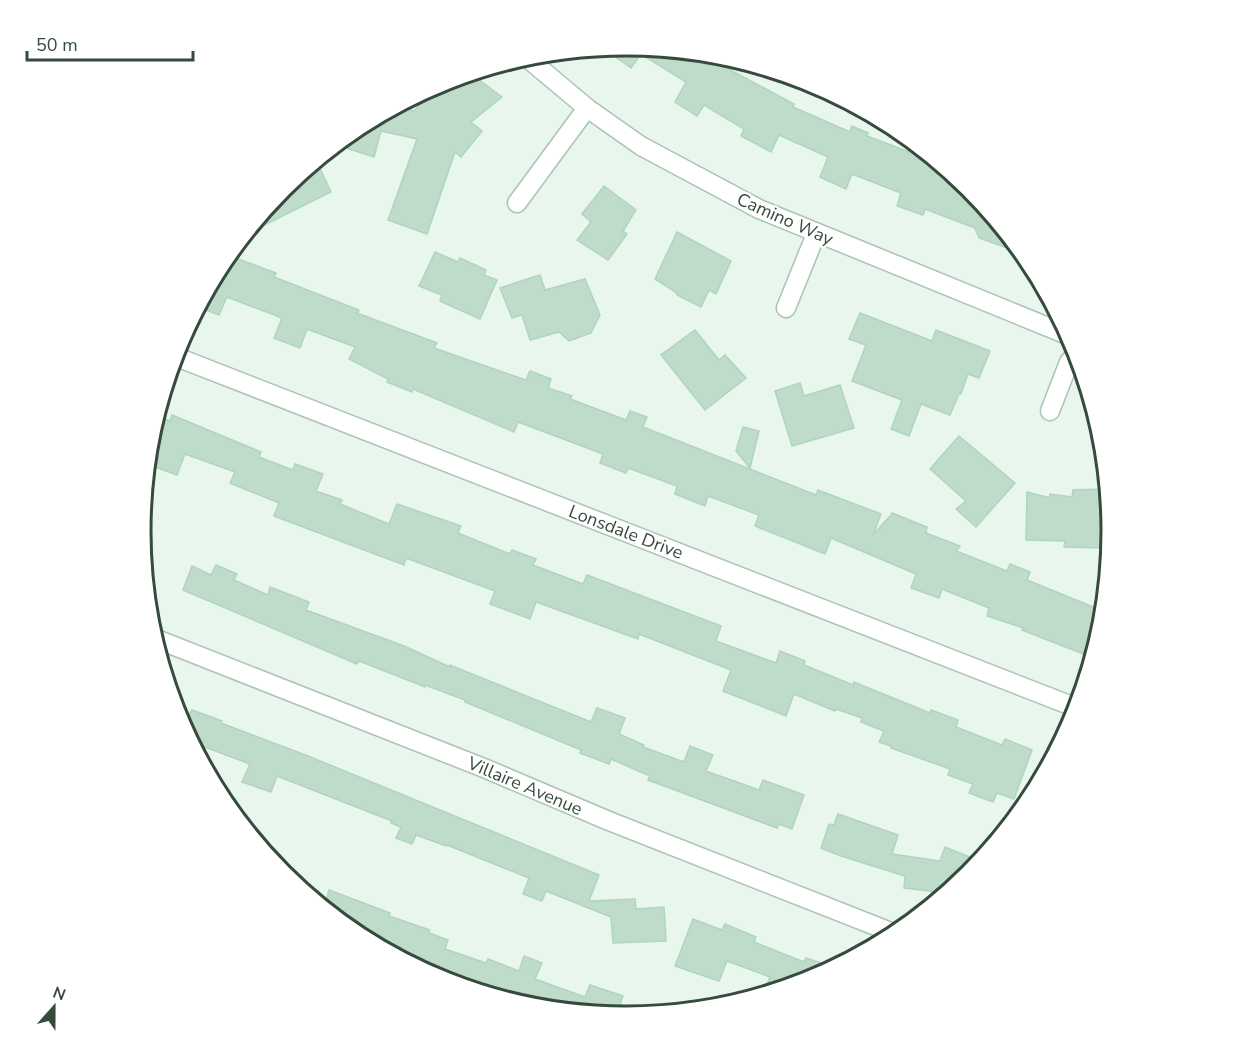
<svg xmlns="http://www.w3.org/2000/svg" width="1252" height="1061" font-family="'Nunito Sans',sans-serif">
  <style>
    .building { fill: #bfdcca; stroke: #afd5bc; stroke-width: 1.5 }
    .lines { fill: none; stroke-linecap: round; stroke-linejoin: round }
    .street-casing { stroke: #aac3b3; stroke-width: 21 }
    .street { stroke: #fff; stroke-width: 18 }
    .labels { text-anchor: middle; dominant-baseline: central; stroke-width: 4.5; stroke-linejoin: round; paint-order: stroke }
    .street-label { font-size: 18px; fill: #364b3d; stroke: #fff }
    .rim { fill: none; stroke: #364b3d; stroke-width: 3 }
  </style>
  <rect width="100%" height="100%" fill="#e8f6ee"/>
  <g class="building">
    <path d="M 626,45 L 707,53 L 734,72 L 794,104 L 793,107 L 850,132 L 852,126 L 868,133 L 867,136 L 941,164 L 938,173 L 970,187 L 1024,254 L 979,238 L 975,228 L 925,209 L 923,215 L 897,206 L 901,193 L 852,174 L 846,189 L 820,177 L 828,157 L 779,135 L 771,152 L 741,136 L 744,129 L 704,105 L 697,116 L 675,102 L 686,82 L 641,54 L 631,68 L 602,47 Z"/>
    <path d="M 470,73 L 502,97 L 471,122 L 482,131 L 461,157 L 455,152 L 427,234 L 388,220 L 417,139 L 381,131 L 374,157 L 343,147 L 346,135 L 357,127 L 395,106 L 414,111 L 438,83 Z"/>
    <path d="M 316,160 L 331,192 L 244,235 L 283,187 Z"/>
    <path d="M 604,186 L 636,210 L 623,231 L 627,234 L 608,260 L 577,240 L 591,222 L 582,214 Z"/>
    <path d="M 677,232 L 731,261 L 716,294 L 709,290 L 701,307 L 677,295 L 677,293 L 655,279 Z"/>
    <path d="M 435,252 L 458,262 L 460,258 L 486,270 L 484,275 L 497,280 L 480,319 L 440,301 L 442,295 L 419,286 Z"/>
    <path d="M 227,255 L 276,273 L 274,277 L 359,310 L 357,313 L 437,343 L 434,348 L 526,380 L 530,371 L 551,379 L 548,388 L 572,396 L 570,399 L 626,420 L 630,411 L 647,417 L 643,427 L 816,495 L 818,490 L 881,514 L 873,535 L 889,517 L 890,517 L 892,513 L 927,527 L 926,533 L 960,546 L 956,551 L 1007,571 L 1010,564 L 1030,572 L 1027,580 L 1103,611 L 1086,655 L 1022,630 L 1023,628 L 987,616 L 989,608 L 942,589 L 939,598 L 911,588 L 916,574 L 831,538 L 825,554 L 755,526 L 759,515 L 708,496 L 705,506 L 675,494 L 677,486 L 628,468 L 626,473 L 600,463 L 603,454 L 518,422 L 514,432 L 413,389 L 412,392 L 387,382 L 388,379 L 349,359 L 355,347 L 307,329 L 300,348 L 274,338 L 282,318 L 227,297 L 219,315 L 198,307 Z"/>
    <path d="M 540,275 L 545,290 L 585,279 L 600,315 L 591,333 L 569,341 L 559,332 L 530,340 L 522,315 L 512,318 L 500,288 Z"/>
    <path d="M 860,313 L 932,341 L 936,330 L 990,351 L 979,378 L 968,374 L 961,394 L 959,394 L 950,415 L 921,404 L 909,436 L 891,429 L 902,400 L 852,381 L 866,345 L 849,339 Z"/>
    <path d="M 695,330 L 719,360 L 725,355 L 746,378 L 705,410 L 661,355 Z"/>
    <path d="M 800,383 L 804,396 L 840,385 L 854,428 L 792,446 L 775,391 Z"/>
    <path d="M 172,415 L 261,452 L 259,457 L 293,470 L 295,464 L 323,474 L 316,491 L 342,500 L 340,504 L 389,524 L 397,504 L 461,526 L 458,533 L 510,554 L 512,550 L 536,559 L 533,565 L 583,584 L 587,575 L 721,626 L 716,641 L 776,663 L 780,651 L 805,661 L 804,665 L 853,685 L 854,682 L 930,713 L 931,710 L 958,720 L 956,727 L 1002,745 L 1005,739 L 1032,750 L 1014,799 L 997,793 L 993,802 L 969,793 L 973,784 L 948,775 L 950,769 L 891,748 L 891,746 L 879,742 L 884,731 L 861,722 L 862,718 L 836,709 L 835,711 L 794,694 L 786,716 L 723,691 L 731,670 L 639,634 L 638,639 L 536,602 L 530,619 L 490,604 L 495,591 L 406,558 L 404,565 L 274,516 L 279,503 L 230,483 L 235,472 L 185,454 L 177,475 L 147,464 L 150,435 L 154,421 L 157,422 L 159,417 L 170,421 Z"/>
    <path d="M 743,427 L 759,431 L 750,468 L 736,451 Z"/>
    <path d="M 959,436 L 1015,483 L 976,527 L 956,509 L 966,501 L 930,469 Z"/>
    <path d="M 1107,489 L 1111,521 L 1101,520 L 1101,548 L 1064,547 L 1065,541 L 1026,540 L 1027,492 L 1050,498 L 1050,494 L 1072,497 L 1073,490 Z"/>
    <path d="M 216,565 L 237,574 L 234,580 L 268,595 L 270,587 L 309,602 L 306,610 L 404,646 L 450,667 L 450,665 L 591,722 L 597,708 L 625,718 L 619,734 L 644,745 L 643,747 L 684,762 L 690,746 L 713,755 L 706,771 L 759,790 L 763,780 L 804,795 L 792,829 L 779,824 L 777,828 L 648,780 L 650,776 L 611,759 L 609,764 L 580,753 L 581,750 L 465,702 L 465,700 L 425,685 L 425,687 L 359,661 L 357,664 L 183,590 L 192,566 L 211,575 Z"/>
    <path d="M 175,708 L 190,714 L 192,710 L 222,721 L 221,723 L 308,756 L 599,875 L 589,901 L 635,899 L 636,909 L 664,907 L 666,941 L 613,943 L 611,917 L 546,891 L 542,901 L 523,894 L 529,878 L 447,845 L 446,846 L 416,835 L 412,844 L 396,838 L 401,827 L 391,823 L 392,821 L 277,776 L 271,792 L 242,782 L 250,764 L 191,742 Z"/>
    <path d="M 838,814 L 898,835 L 892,854 L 940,861 L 945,847 L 972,858 L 965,878 L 942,896 L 930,891 L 904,888 L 905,876 L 841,856 L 821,848 L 829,824 L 834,825 Z"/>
    <path d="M 329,890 L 390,913 L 389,916 L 430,930 L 429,933 L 448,940 L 445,949 L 486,963 L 488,959 L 519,971 L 524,956 L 542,963 L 535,979 L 585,997 L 590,985 L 623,996 L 616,1015 L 531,1007 L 476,990 L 478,983 L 437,970 L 436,972 L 402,959 L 393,954 L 394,951 L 356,934 L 324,908 Z"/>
    <path d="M 693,919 L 722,930 L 725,924 L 756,937 L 754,942 L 804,962 L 806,958 L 833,967 L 811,979 L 778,989 L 767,985 L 770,977 L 727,961 L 719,981 L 675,966 Z"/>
  </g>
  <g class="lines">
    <defs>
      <g id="street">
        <path d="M 525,56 L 587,108 L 641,146 L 759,209 L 1070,336"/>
        <path d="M 517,203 L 587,108"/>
        <path d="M 786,308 L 816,234"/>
        <path d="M 174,356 L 1077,708"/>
        <path d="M 1050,411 L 1069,362 L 1077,354"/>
        <path d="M 154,638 L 484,768 L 609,821 L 896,934"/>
      </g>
    </defs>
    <use href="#street" class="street-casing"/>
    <use href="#street" class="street"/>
  </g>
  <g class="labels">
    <g class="street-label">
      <text transform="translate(785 219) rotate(24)">Camino Way</text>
      <text transform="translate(626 532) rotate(21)">Lonsdale Drive</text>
      <text transform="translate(525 786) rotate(23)">Villaire Avenue</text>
    </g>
  </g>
  <path d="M0 0H1252V1061H0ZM151 531a475 475 0 1 1 950 0a475 475 0 1 1-950 0Z" fill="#fff" fill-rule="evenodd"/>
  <path class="rim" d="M151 531a475 475 0 1 1 950 0a475 475 0 1 1-950 0Z"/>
  <g transform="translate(54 1007) rotate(21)" stroke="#ffffff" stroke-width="4.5" paint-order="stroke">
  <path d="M0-4.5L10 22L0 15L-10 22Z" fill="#364b3d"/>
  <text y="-9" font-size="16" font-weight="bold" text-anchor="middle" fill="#364b3d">N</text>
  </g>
  <path d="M27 51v9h166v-9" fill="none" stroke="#364b3d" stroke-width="3"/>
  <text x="36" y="51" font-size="18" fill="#364b3d" stroke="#ffffff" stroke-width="4.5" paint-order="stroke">50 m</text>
</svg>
